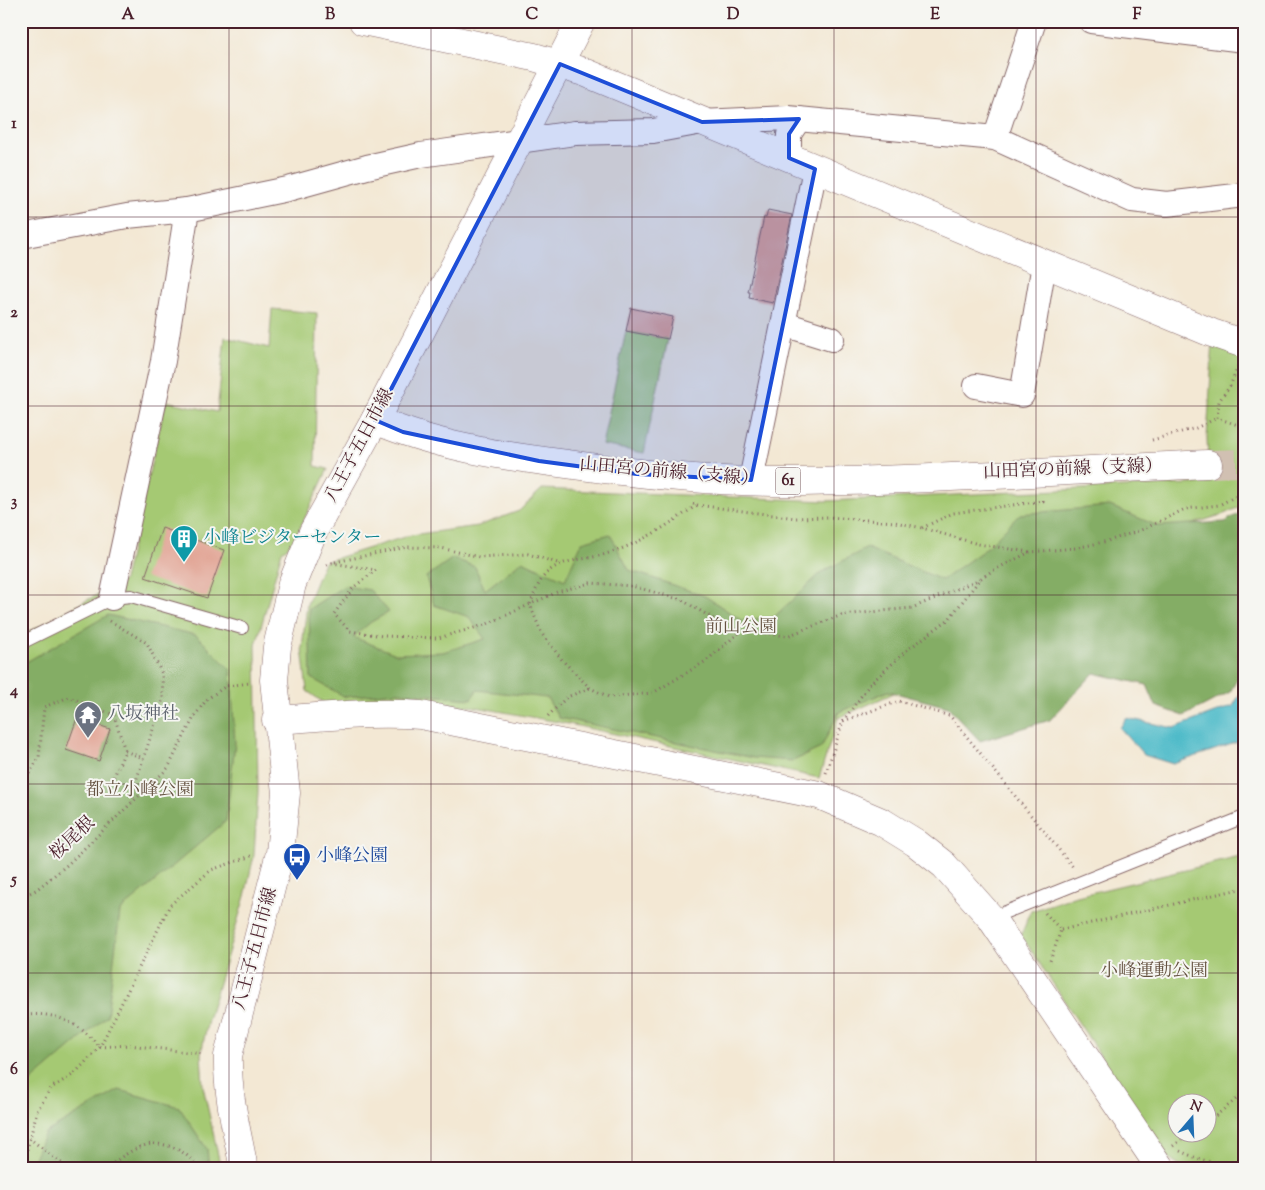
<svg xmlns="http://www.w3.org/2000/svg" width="1265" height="1190" font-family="'Sorts Mill Goudy','Noto Serif JP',serif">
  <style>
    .green { fill: #a5c973; stroke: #78744f; fill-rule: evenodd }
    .forest { fill: #84ad65; stroke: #676648 }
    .water { fill: #4fbbc9; stroke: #4c6d7a }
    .building { fill: #e1a393 }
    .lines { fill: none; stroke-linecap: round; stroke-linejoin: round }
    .primary-tunnel { stroke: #d1c0b2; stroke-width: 28; stroke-dasharray: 28 14; stroke-linecap: butt }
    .lane-casing { stroke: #856566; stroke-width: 14 }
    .street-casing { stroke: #856566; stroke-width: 26 }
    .secondary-casing { stroke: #856566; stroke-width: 29 }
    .primary-casing { stroke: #856566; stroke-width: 29 }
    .path { stroke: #856566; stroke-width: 3; stroke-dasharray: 1 4; stroke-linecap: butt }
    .lane { stroke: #fff; stroke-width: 12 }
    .street { stroke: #fff; stroke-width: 24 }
    .secondary { stroke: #fff; stroke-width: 28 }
    .primary { stroke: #fff; stroke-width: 28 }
    .marked { fill: #1d4ed8; fill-opacity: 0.2; stroke: #1d4ed8; stroke-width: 4; stroke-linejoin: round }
    .grid { fill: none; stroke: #4a1f2b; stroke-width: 1; stroke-opacity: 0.55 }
    .labels { text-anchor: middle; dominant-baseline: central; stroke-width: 4; stroke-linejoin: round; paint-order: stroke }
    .shield { fill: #f6f6f2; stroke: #7e6067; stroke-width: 1 }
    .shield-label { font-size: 16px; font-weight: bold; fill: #4a1f2b }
    .street-label { font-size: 18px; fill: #4a1f2b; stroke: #f6f6f2 }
    .culture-label { font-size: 18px; fill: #0d838f; stroke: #f6f6f2; text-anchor: start }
    .park-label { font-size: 18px; fill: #655241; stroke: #f6f6f2 }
    .worship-label { font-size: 18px; fill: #5b616d; stroke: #f6f6f2; text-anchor: start }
    .transit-label { font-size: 18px; fill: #164399; stroke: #f6f6f2; text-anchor: start }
    .neatline { fill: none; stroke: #4a1f2b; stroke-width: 2 }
    .grid-label { font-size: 16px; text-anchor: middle; font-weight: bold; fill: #4a1f2b }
  </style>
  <rect width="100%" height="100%" fill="#f6f6f2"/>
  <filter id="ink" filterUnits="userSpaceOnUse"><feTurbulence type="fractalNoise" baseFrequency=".02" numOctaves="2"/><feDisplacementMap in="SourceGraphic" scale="10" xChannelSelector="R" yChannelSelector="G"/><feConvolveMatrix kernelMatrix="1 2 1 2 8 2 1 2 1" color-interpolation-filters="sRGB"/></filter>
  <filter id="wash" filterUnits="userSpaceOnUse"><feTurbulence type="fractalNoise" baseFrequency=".0096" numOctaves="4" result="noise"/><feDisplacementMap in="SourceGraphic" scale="20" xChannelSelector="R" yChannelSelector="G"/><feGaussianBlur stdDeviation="1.12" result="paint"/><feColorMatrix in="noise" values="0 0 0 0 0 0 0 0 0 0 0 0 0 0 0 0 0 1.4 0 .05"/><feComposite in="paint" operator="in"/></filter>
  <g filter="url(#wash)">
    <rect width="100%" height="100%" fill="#f3e8d4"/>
    <g class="green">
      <path d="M 272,309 L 317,313 L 315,466 L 328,469 L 293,543 L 282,551 L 256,645 L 258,792 L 254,855 L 245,896 L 208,1020 L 201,1054 L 203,1086 L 221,1169 L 21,1169 L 21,636 L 124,580 L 166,401 L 217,412 L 225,337 L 269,348 Z"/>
      <path d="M 626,331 L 668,339 L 644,453 L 602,445 Z"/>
      <path d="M 1213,340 L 1244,349 L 1244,505 L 1224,514 L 1102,553 L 896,692 L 838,718 L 819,778 L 569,724 L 476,707 L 401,698 L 324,703 L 307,691 L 302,648 L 307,604 L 324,562 L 411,535 L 478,526 L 519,511 L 542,489 L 826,501 L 1209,483 L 1207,438 Z"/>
      <path d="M 1244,856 L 1244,1169 L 1186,1169 L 1167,1157 L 1021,935 L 1031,911 L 1073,897 ZM 1178,1102 L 1208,1102 L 1208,1132 L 1178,1132 Z"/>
    </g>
    <g class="forest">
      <path d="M 1110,506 L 1158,526 L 1224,522 L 1244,511 L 1244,667 L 1230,692 L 1184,716 L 1156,706 L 1147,685 L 1094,673 L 1050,720 L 980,741 L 948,707 L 888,691 L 839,712 L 821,748 L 793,761 L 754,758 L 559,718 L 547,698 L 477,690 L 471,699 L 397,692 L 345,697 L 311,678 L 309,609 L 344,586 L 370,590 L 389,612 L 371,622 L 353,637 L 396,654 L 443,652 L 485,639 L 469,617 L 434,605 L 426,577 L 453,558 L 475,567 L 485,590 L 522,561 L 565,580 L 582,542 L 610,534 L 629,570 L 705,596 L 741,620 L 774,617 L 822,572 L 867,548 L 942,580 L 984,550 L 1020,514 Z"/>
      <path d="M 108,615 L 196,635 L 231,670 L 235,743 L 226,821 L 120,911 L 107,1016 L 21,1090 L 21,665 Z"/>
      <path d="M 119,1090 L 179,1107 L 207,1149 L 209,1169 L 29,1169 L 45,1133 Z"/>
    </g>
    <path class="water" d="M 1244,687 L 1244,740 L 1173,764 L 1144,755 L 1120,728 L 1126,718 L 1174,728 L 1233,706 Z"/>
    <g id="blocks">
      <g class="building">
        <path d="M 768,210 L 792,215 L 773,303 L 749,298 L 750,292 L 748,292 L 764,217 L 766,218 Z"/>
        <path d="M 631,308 L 673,317 L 668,339 L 626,331 Z"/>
        <path d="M 162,528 L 224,550 L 207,598 L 145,577 Z"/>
        <path d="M 77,718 L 110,729 L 99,761 L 66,750 Z"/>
      </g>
    </g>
  </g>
  <g filter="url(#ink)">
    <use href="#blocks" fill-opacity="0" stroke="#856566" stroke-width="1"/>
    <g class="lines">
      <path class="primary-tunnel" d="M 1208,464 L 1244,463"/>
      <defs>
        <g id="lane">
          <path d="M 21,643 L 112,598 L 131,596 L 242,628"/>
          <path d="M 991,918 L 1244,817"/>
        </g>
        <g id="street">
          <path d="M 1091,21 L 1244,40"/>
          <path d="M 995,138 L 1034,21"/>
          <path d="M 789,158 L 789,134 L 799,119"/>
          <path d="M 21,236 L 127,216 L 187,210 L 288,189 L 367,167 L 421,155 L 575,133 L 653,131 L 702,122 L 788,118 L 995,138 L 1132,200 L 1167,204 L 1244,195"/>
          <path d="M 784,324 L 832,339"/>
          <path d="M 976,386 L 1022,395 L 1044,264"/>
          <path d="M 751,480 L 815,169"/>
          <path d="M 112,598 L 163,361 L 187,210"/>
        </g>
        <g id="secondary">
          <path d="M 363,21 L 534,57 L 584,72 L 1212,333 L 1244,344"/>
          <path d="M 276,720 C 325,717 373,711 421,715 L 819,795 L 882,822 L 916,843 L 944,865 L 991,918 L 1161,1169"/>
        </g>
        <g id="primary">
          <path d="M 375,420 C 435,446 502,456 567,464 C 645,475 724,483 803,482 C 938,480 1073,470 1208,464"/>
          <path d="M 244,1169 C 237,1131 227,1095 228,1056 L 280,853 L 286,793 L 274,680 L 277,647 L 292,584 L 313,532 L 375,420 L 581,21"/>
        </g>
      </defs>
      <use href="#lane" class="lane-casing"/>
      <use href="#street" class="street-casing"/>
      <use href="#secondary" class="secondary-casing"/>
      <use href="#primary" class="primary-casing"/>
      <g class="path">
        <path d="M 1238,367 L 1230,386 L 1219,401 L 1217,418 L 1244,427"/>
        <path d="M 1152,440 L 1196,428 L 1217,418"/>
        <path d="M 693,504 L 697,505 C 668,525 640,544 606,554 C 587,560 564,558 548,572 C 539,580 534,594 530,605 L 542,634 L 563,661 L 590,688 L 609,697 L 653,693 L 706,661 L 741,631"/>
        <path d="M 697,505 L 796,518 L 828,517 L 895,522 L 922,528"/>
        <path d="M 1029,552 L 978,544 L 922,528 L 953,513 L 1043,501 L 1043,496"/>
        <path d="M 335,562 L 407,547 L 441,548 L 479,557 L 528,554 L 561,564"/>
        <path d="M 327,565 L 332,563 L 376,570 L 354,587 L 334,614 L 350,631 L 383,636 L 438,638 L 485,625 L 557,592 L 590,583 L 632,586 L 682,600 L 719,622 L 741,631 L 787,636 L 842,615 L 912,608 L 980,579"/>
        <path d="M 110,621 L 147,643 L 162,674 L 163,699 L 135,784 L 132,802"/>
        <path d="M 548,716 L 567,697 L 590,688"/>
        <path d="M 843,721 L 870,684 L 906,651 L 949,619 L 980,579 L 992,571 L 1030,552 L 1076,548 L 1108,541 L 1144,529 L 1185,509 L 1219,505 L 1244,492"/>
        <path d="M 125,751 L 143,758"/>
        <path d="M 826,773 L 843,721 L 899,701 L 950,716 L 1073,867"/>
        <path d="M 21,786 L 39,758 L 44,707 L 69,697 L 114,715 L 125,751 L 109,788"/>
        <path d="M 21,897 L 36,890 L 67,865 L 168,768 L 194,717 L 207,699 L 226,686 L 250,683"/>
        <path d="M 1045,913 L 1061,930 L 1050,961"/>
        <path d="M 1061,930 L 1244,888"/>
        <path d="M 21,1016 C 54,1010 78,1022 100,1047"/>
        <path d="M 100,1047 L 129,1045 L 203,1054"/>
        <path d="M 1208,1122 L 1244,1093"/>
        <path d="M 29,1138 L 69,1169"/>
        <path d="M 1173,1146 L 1193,1132"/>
        <path d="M 1180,1151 C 1200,1160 1222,1168 1244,1161"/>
        <path d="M 22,1169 L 37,1111 L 51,1088 L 74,1074 L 100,1047 L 170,905 L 211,870 L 254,855"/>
        <path d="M 106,1169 C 117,1160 130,1150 143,1146 C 163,1139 189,1151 198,1169"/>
      </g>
      <use href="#lane" class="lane"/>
      <use href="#street" class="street"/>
      <use href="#secondary" class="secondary"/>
      <use href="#primary" class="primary"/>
    </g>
  </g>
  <path class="marked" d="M 560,64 L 702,122 L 799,119 L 789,134 L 789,158 L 815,169 L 751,480 L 637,474 L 539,461 L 403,432 L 375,420 Z"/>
  <path class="grid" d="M 229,21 L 229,1169M 431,21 L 431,1169M 632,21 L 632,1169M 834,21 L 834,1169M 1036,21 L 1036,1169M 21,217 L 1244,217M 21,406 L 1244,406M 21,595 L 1244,595M 21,784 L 1244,784M 21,973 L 1244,973"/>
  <defs>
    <symbol id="building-pin" viewBox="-11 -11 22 30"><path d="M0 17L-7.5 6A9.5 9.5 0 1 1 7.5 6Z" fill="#0f9aa8" stroke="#f6f6f2"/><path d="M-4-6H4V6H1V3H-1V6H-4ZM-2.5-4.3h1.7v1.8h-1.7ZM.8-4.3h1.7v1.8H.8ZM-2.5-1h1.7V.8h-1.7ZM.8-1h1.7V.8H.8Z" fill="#fff"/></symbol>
    <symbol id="temple-pin" viewBox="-11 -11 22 30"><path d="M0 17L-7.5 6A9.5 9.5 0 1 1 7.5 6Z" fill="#6b7280" stroke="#f6f6f2"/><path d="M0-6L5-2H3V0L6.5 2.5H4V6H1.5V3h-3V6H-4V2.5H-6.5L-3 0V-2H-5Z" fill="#fff"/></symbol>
    <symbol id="bus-pin" viewBox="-11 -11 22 30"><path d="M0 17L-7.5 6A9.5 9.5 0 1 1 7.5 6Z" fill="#1a4fb4" stroke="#f6f6f2"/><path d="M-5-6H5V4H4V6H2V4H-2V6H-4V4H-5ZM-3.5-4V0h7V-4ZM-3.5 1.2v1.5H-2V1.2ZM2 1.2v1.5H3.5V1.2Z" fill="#fff"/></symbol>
  </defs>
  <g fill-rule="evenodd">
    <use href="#building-pin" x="168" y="523" width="32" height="43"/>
    <use href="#temple-pin" x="72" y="699" width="32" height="43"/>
    <use href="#bus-pin" x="281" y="841" width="32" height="43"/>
  </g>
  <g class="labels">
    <rect class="shield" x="775.5" y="467.5" width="25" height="27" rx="4"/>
    <g class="shield-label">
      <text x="788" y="481">61</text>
    </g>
    <g class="street-label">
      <text transform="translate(360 446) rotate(-62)">八王子五日市線</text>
      <text transform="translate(1073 470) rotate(-2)">山田宮の前線（支線）</text>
      <text transform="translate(669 473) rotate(5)">山田宮の前線（支線）</text>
      <text transform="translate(73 839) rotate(-43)">桜尾根</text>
      <text transform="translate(256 949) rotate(-75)">八王子五日市線</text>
    </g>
    <g class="culture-label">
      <text x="203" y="539">小峰ビジターセンター</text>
    </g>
    <g class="park-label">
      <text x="741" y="628">前山公園</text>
      <text x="140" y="791">都立小峰公園</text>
      <text x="1154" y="972">小峰運動公園</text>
    </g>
    <g class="worship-label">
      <text x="107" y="715">八坂神社</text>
    </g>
    <g class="transit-label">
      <text x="316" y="857">小峰公園</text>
    </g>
  </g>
  <rect width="1265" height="1190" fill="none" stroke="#f6f6f2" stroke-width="55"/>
  <g transform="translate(1192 1118) rotate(19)"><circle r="24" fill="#f6f6f2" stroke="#b1a0a2"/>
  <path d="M0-4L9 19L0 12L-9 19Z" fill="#1f6fb2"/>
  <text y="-8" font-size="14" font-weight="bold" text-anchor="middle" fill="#4a1f2b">N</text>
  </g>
  <rect x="28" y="28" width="1210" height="1134" class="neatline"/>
  <g class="grid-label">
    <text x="128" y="19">A</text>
    <text x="330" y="19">B</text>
    <text x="532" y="19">C</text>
    <text x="733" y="19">D</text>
    <text x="935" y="19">E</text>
    <text x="1137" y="19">F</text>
    <text x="14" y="128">1</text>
    <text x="14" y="317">2</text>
    <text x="14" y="506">3</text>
    <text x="14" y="695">4</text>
    <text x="14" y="884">5</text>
    <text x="14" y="1074">6</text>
  </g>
</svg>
